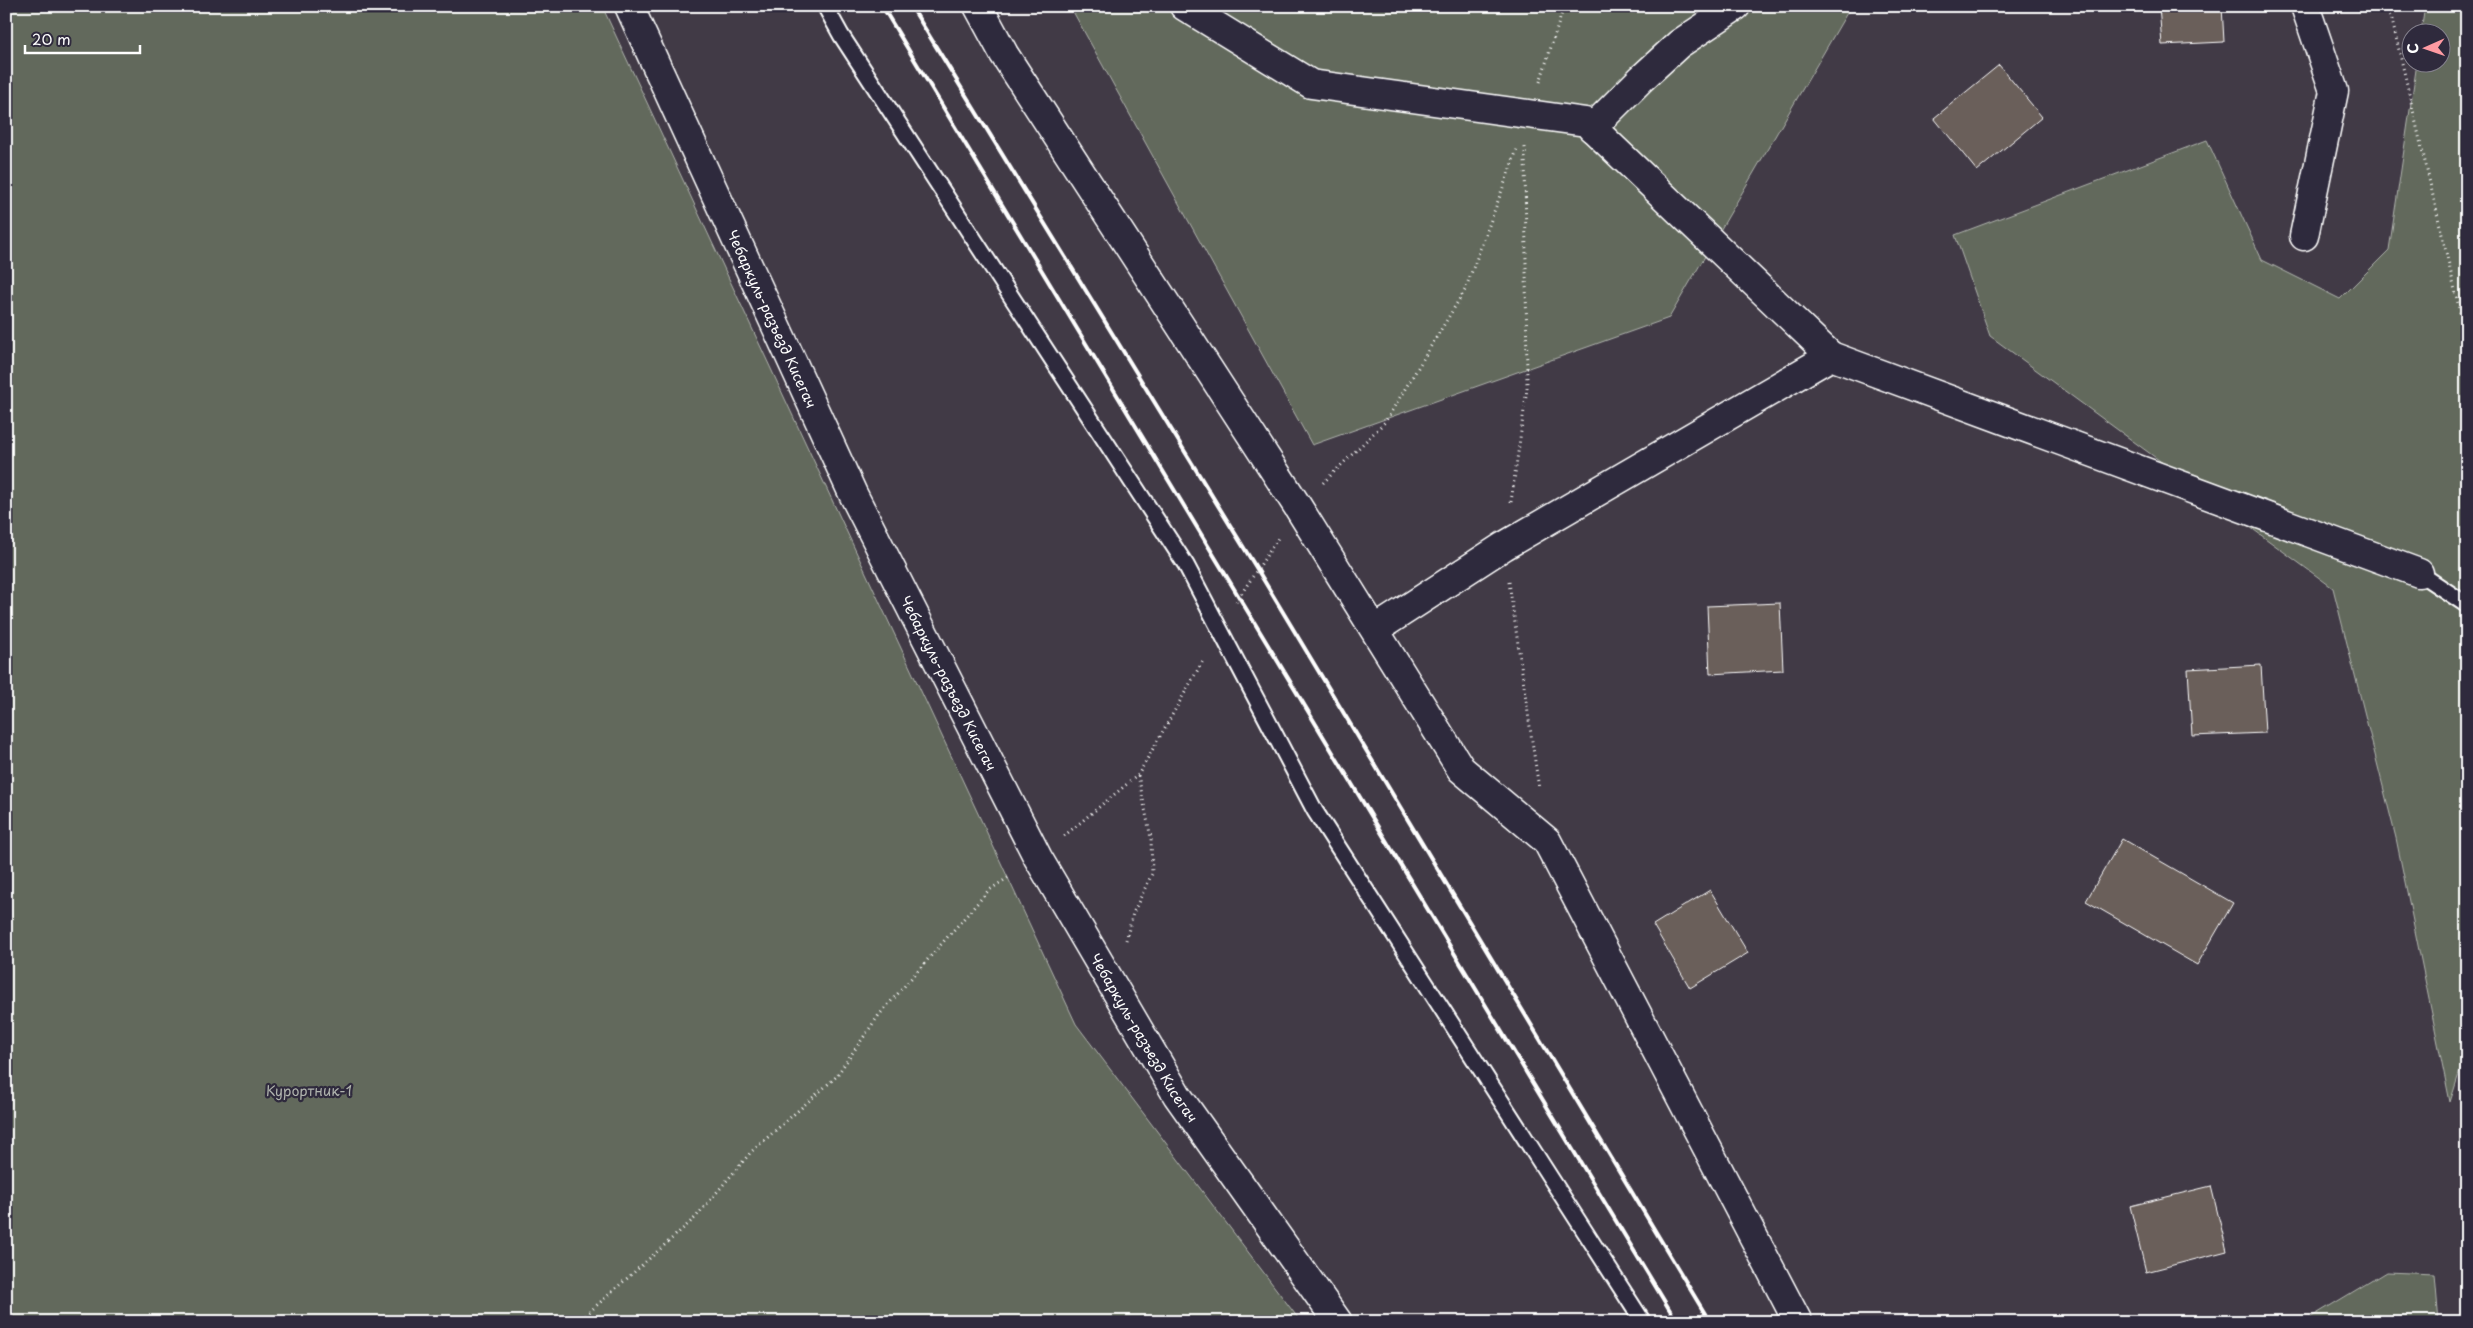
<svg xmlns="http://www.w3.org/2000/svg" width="2473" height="1328" font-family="'Playpen Sans',sans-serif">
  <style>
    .green { fill: #62695c; stroke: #b0b4ae }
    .building { fill: #6a5e5a; stroke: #fff }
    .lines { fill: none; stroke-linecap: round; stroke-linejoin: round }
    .lane-casing { stroke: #fff; stroke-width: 19 }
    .street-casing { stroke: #fff; stroke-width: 31 }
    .secondary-casing { stroke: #fff; stroke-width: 31 }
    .path { stroke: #fff; stroke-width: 3; stroke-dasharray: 1 4; stroke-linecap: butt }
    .lane { stroke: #2f2a3d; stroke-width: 15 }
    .street { stroke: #2f2a3d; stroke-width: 28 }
    .secondary { stroke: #2f2a3d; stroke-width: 28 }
    .rail { stroke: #fff; stroke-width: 4 }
    .labels { text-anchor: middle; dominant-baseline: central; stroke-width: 4.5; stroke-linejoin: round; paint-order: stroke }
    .street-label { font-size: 14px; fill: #fff; stroke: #2f2a3d }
    .park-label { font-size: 14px; fill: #b0b4ae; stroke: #2f2a3d }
  </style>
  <rect width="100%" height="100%" fill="#413a46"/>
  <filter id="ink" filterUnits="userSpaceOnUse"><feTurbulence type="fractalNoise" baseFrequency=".02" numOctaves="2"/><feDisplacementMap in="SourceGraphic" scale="10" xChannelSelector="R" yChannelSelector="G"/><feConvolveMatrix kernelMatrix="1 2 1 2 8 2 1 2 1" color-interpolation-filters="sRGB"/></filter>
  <g filter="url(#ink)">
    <g class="green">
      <path d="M 6,6 L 602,6 L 1076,1024 L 1301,1322 L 6,1322 Z"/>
      <path d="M 1070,6 L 1851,6 L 1669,318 L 1312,445 Z"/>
      <path d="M 2425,6 L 2467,6 L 2467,1049 L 2450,1102 L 2396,838 L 2333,588 L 1990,336 L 1955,235 L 2207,140 L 2262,260 L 2340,299 L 2389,250 L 2417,63 L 2440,62 L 2440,32 L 2421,32 Z"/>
      <path d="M 2386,1272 L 2435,1274 L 2439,1322 L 2303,1322 Z"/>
    </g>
    <g class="building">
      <path d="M 2159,6 L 2222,6 L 2224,42 L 2162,45 Z"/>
      <path d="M 1999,65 L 2042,117 L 1977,171 L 1934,118 Z"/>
      <path d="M 1780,603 L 1783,670 L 1710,674 L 1707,606 Z"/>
      <path d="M 2261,665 L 2265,733 L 2192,736 L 2188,669 Z"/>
      <path d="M 2122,839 L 2233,903 L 2197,965 L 2086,901 Z"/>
      <path d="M 1710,890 L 1748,953 L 1690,988 L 1653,925 Z"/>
      <path d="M 2211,1186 L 2227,1251 L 2146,1272 L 2130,1206 Z"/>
    </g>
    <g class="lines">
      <defs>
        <g id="lane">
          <path d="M 825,6 L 841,35 L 1186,565 L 1315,811 L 1643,1322"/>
          <path d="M 2419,573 L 2467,605"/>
        </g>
        <g id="street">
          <path d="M 978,6 L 1004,54 L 1298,507 L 1461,769 L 1547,841 L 1798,1322"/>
          <path d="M 1184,6 L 1311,84 L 1586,122 L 1831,356"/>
          <path d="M 1592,128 L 1642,78 L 1679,44 L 1736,6"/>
          <path d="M 2304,236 L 2334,91 L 2305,6"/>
          <path d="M 1376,629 L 1504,546 L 1831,356 L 2419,573"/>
        </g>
        <g id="secondary">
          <path id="s1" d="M 629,6 L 853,494 L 1038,858 L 1177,1095 L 1338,1322"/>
        </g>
      </defs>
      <use href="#lane" class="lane-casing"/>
      <use href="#street" class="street-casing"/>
      <use href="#secondary" class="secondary-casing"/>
      <g class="path">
        <path d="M 2385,6 L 2392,20 L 2467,342"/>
        <path d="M 1540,82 L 1564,6"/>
        <path d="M 1323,483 L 1385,422 L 1465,290 L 1518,147"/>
        <path d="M 1511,502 L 1527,389 L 1525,147"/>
        <path d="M 1509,582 L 1539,789"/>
        <path d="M 1236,602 L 1278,538"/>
        <path d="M 1064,836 L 1138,775 L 1204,659"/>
        <path d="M 1126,940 L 1133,913 L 1152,874 L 1151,838 L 1138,775"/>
        <path d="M 2467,1176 L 2464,1234 L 2467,1247"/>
        <path d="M 578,1322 L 695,1218 L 751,1152 L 835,1078 L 879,1015 L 988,891 L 1009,877"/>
      </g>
      <use href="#lane" class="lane"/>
      <use href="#street" class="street"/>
      <use href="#secondary" class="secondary"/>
      <g class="rail">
        <path d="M 882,6 L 1677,1322"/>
        <path d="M 911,6 L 1257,569 L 1710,1322"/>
      </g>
    </g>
  </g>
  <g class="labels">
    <g class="street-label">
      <text stroke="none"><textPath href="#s1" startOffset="344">Чебаркуль-разъезд Кисегач</textPath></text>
      <text stroke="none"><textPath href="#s1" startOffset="749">Чебаркуль-разъезд Кисегач</textPath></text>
      <text stroke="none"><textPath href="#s1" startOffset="1154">Чебаркуль-разъезд Кисегач</textPath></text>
    </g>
    <g class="park-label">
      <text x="309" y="1090">Курортник-1</text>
    </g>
  </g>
  <rect width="2473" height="1328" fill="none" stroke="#2f2a3d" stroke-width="25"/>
  <rect x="12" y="12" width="2448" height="1303" fill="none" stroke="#fff" stroke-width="2" filter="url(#ink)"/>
  <g transform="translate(2426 48) rotate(268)"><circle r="24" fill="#2f2a3d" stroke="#827f8b"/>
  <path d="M0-4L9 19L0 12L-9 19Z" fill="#ff9aa2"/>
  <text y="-8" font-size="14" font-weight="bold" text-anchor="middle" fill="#ffffff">С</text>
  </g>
  <path d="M25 45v8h115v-8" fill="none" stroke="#ffffff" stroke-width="2.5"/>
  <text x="32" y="45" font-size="15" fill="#ffffff" stroke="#2f2a3d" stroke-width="4" paint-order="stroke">20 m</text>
</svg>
